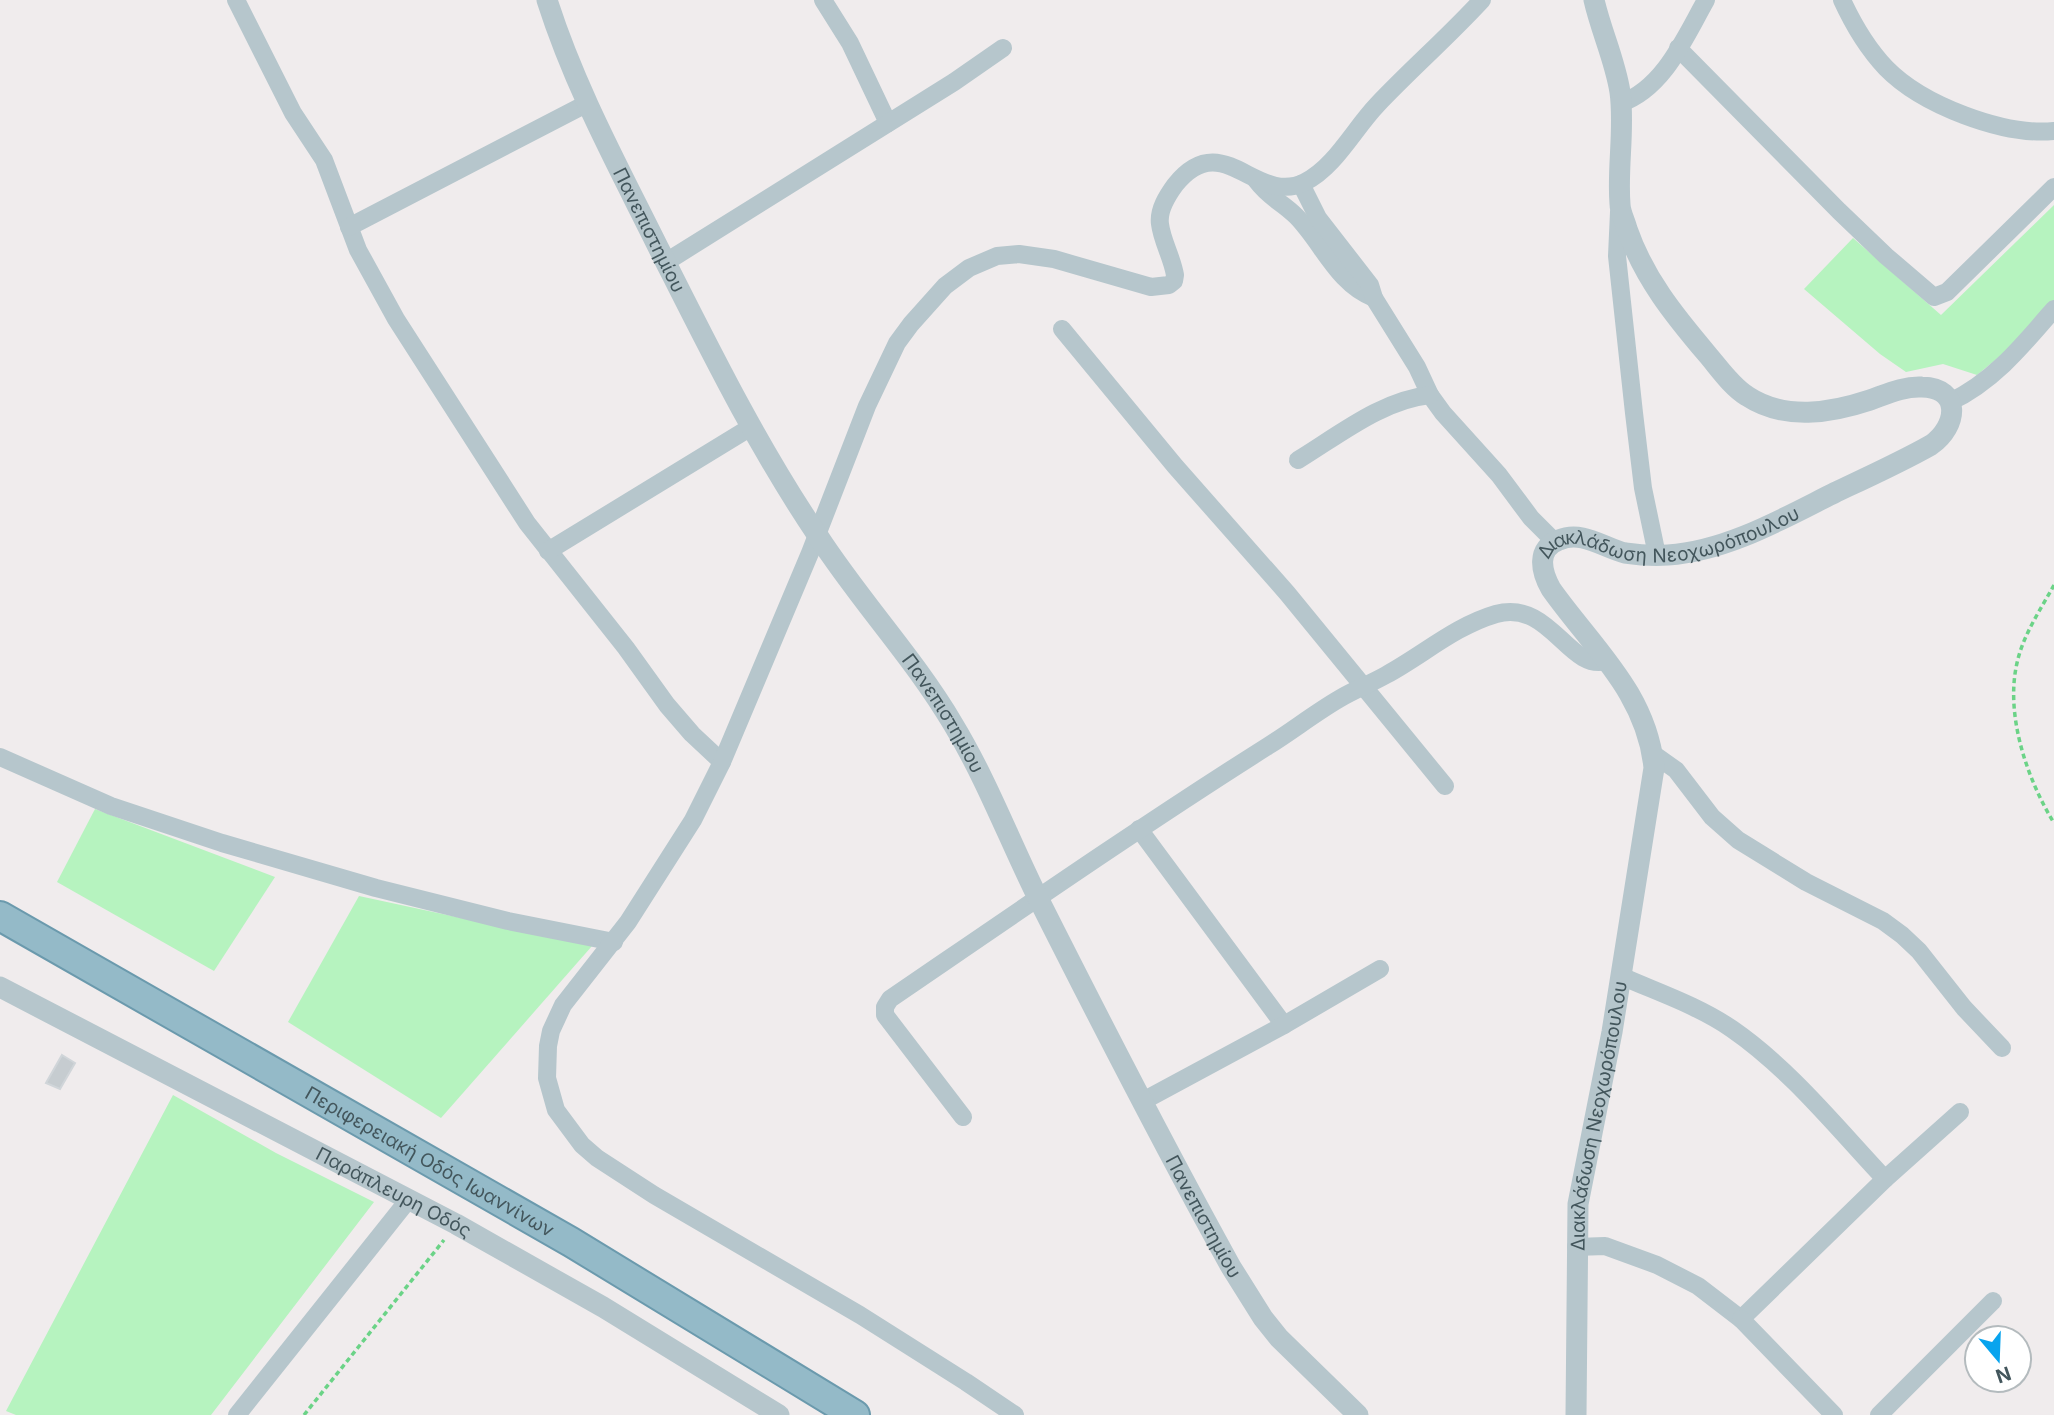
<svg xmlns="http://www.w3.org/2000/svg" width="2054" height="1415" font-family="Inter,sans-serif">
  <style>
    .green { fill: #b6f3bf }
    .building { fill: #c6ccd0; stroke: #d0d5d9; stroke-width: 2 }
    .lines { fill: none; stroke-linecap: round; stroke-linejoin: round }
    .trunk-casing { stroke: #6b9aad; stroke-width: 32 }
    .path { stroke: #6bd387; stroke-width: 3.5; stroke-dasharray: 5 3.5; stroke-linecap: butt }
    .minor { stroke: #b6c6cc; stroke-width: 18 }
    .tertiary { stroke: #b6c6cc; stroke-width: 21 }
    .trunk { stroke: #94bac8; stroke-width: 28 }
    .labels { text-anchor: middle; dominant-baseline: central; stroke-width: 5; stroke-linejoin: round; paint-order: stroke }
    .street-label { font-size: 19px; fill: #43565c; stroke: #fff }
  </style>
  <rect width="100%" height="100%" fill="#f0eced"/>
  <g class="green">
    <path d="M 2054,205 L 2054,312 L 1977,375 L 1943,364 L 1906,372 L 1880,354 L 1804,289 L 1853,238 L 1941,315 Z"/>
    <path d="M 95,809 L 275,877 L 214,971 L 57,882 Z"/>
    <path d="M 359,896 L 592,946 L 441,1118 L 288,1022 Z"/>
    <path d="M 173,1095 L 276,1153 L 374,1202 L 211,1415 L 16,1415 L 6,1411 Z"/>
  </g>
  <path class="building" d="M 62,1055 L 75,1063 L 60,1089 L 46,1083 Z"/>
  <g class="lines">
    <defs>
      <g id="trunk">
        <path id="s4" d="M 0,916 L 571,1242 L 855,1415"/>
      </g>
    </defs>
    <use href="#trunk" class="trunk-casing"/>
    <g class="path">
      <path d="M 2054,585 C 2041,609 2023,635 2017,663 C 2005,715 2027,779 2054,823"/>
      <path d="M 304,1415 L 444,1240"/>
    </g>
    <g class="minor">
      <path d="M 236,0 L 293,113 L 324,160 L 358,250 L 396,319 L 527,523 L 626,648 L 667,705 L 692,734 L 722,762"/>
      <path d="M 823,0 L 850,43 L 888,123"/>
      <path d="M 1842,0 C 1853,24 1868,49 1886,68 C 1922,105 2003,136 2054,131"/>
      <path d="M 1678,48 L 1839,211 L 1886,256 L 1934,297 L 1947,292 L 2054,187"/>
      <path d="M 1621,103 C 1664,88 1685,37 1706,0"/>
      <path d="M 1256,180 C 1270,199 1281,201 1296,216 C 1322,242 1337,284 1374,298"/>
      <path d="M 1301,184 L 1318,218 L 1370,285 L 1374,298 L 1417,367 L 1430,395 L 1443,413 L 1499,475 L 1531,518 L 1555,542"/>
      <path d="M 1619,212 L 1617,256 L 1634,413 L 1643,488 L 1657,555"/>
      <path d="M 349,227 L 586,104"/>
      <path d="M 666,262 L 954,82 L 1003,48"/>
      <path d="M 1062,329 L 1175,466 L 1287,593 L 1445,786"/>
      <path d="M 1950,402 C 1994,381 2023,345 2054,309"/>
      <path d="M 1298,460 C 1339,435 1382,400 1430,395"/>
      <path d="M 548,551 L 751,427"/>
      <path d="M 1652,753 L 1676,770 L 1712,817 L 1738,840 L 1806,882 L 1883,921 L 1902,935 L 1919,951 L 1964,1008 L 2002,1048"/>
      <path d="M 0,757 L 111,806 L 222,843 L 376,888 L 508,921 L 614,942"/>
      <path d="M 1139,829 L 1284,1025"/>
      <path d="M 1621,976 C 1657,992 1699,1006 1732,1029 C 1790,1069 1837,1128 1885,1179"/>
      <path d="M 1143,1101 L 1284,1025 L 1380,969"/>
      <path d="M 963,1117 L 885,1015 L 885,1007 L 890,999 C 1016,913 1140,827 1268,746 C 1292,731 1315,713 1339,699 C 1354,690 1370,684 1386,675 C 1423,655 1455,626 1496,614 C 1550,599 1569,672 1606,661"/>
      <path d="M 1576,1247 L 1605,1246 L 1657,1265 L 1698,1286 L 1741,1319 L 1885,1179 L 1960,1112"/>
      <path d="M 1741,1319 L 1834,1415"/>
      <path d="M 237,1415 L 409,1199"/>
      <path d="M 1015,1415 L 966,1382 L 860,1315 L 654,1195 L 597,1158 L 582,1145 L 556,1110 L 547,1078 L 548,1046 L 551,1031 L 563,1005 L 628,922 L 693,820 L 722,762 L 810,553 L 867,406 L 897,343 L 911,324 L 945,286 L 969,268 L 997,256 L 1019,254 L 1054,259 L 1151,287 L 1169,285 L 1174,281 L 1175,275 C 1172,257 1162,241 1160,224 C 1158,210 1167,196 1175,185 C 1223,125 1256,207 1305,182 C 1335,167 1354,129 1377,105 C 1411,69 1448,37 1482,0"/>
      <path d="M 1879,1415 L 1993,1301"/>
    </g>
    <g class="tertiary">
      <path id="s1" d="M 547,0 C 575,88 619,168 660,251 C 709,348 757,446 818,536 C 860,601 914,658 953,724 C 987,780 1010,842 1039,900 C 1101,1023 1164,1146 1231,1267 L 1263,1318 L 1279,1338 L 1358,1415"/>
      <path id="s2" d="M 0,987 L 456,1224 L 603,1307 L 779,1415"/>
      <path id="s3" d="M 1576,1415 L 1578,1204 L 1612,1032 L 1654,768 C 1647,693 1592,647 1551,589 C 1541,571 1536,549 1559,540 C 1582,530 1604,548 1625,553 C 1639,555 1654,556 1668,555 C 1727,551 1784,518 1836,492 C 1868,477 1901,462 1931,445 C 1958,426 1962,388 1922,387 C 1904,386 1887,394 1870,400 C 1831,413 1785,421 1747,396 C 1731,386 1719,368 1707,354 C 1674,315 1644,278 1627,229 C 1625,221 1620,212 1620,204 C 1617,167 1625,129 1620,92 C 1615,60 1601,31 1594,0"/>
    </g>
    <use href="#trunk" class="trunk"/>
  </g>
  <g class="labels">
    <g class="street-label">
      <text stroke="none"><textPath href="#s1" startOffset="252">Πανεπιστημίου</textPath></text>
      <text stroke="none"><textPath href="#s3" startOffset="1034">Διακλάδωση Νεοχωρόπουλου</textPath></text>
      <text stroke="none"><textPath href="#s1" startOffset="819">Πανεπιστημίου</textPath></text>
      <text stroke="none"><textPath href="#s3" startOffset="301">Διακλάδωση Νεοχωρόπουλου</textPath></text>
      <text stroke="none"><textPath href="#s4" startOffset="495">Περιφερειακή Οδός Ιωαννίνων</textPath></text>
      <text stroke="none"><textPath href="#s2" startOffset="444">Παράπλευρη Οδός</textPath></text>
      <text stroke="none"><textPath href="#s1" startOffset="1386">Πανεπιστημίου</textPath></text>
    </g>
  </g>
  <g transform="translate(1998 1359) rotate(161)"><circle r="33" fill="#ffffff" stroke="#b4bbbe" stroke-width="2"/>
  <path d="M0-5L12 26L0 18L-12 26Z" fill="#08a4ee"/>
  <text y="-10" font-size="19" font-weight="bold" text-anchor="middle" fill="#43565c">N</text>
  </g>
</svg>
